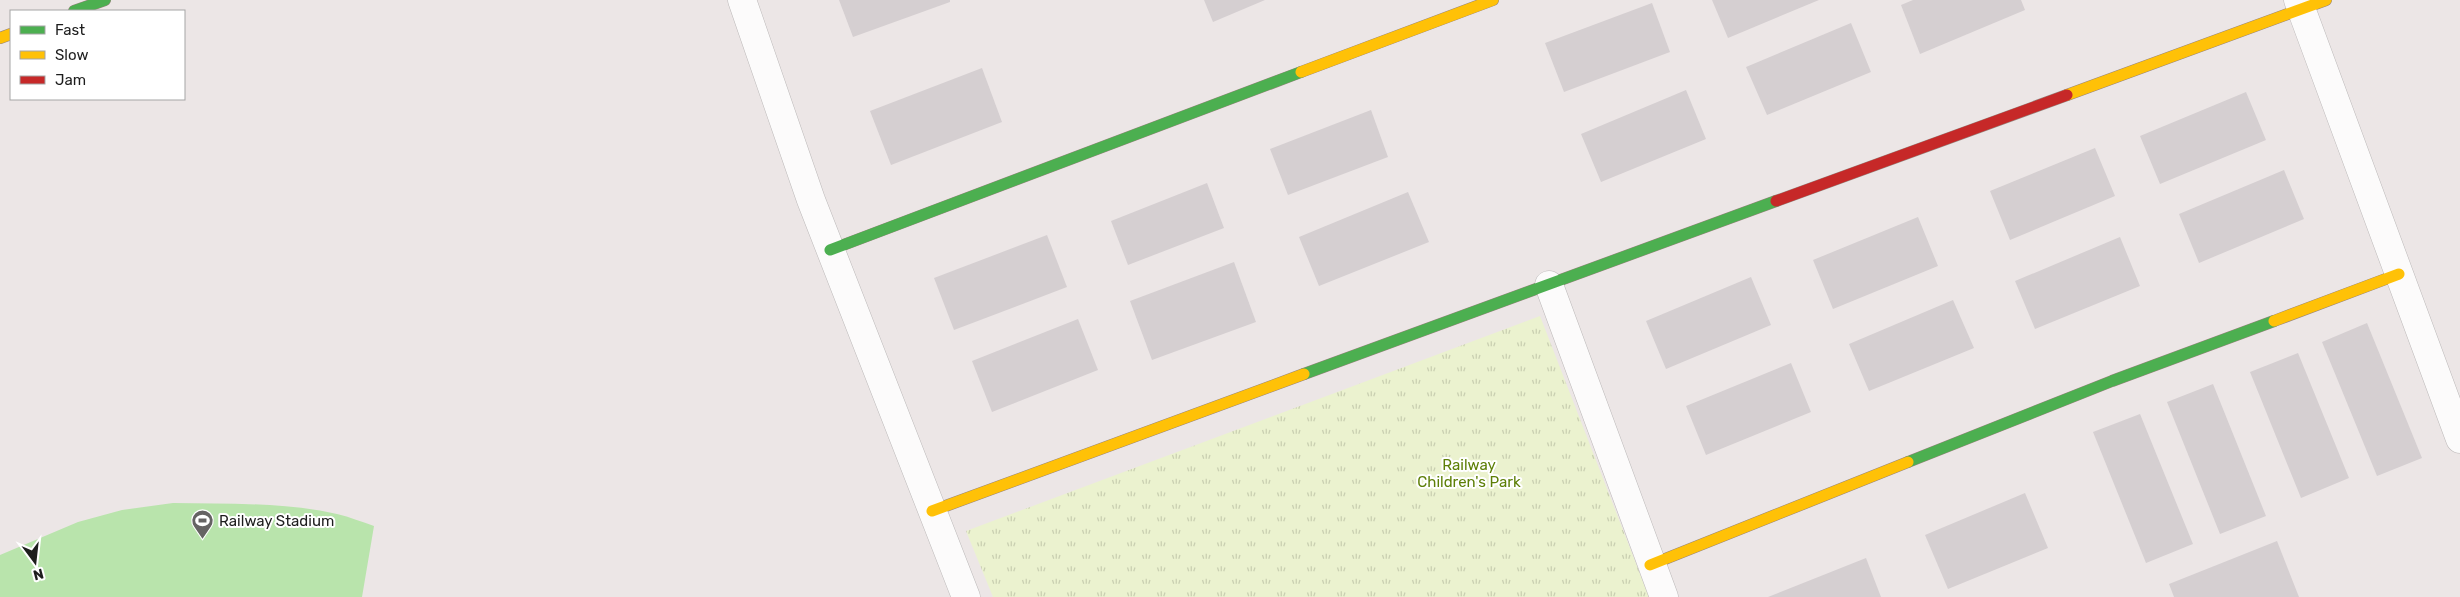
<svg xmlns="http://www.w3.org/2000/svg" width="2460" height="597" font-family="Rubik,sans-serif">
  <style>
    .park { fill: url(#park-tufts) }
    .pitch { fill: #b9e4ac }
    .building { fill: #d5cfd1 }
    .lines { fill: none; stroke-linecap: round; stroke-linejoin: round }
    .street-casing { stroke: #bcb9b9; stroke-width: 29 }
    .fast-casing { stroke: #97847d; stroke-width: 12 }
    .slow-casing { stroke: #97847d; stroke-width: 12 }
    .jam-casing { stroke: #97847d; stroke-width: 12 }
    .street { stroke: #fcfbfb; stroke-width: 28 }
    .fast { stroke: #4caf50; stroke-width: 11 }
    .slow { stroke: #ffc107; stroke-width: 11 }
    .jam { stroke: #c62828; stroke-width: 11 }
    .labels { text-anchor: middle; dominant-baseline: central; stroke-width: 4; stroke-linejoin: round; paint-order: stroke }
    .park-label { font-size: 15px; fill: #5d7f07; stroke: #fff }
    .poi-label { font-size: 15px; fill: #1d1d1d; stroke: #fff; text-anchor: start }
  </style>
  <defs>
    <pattern id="park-tufts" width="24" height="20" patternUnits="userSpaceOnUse" patternTransform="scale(1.25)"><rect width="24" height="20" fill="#ebf2cf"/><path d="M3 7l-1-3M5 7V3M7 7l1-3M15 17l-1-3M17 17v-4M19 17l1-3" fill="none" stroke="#c9cfb1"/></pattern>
  </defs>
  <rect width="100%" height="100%" fill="#ece6e6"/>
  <path class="park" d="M 1540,316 L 1649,597 L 993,597 L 966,531 Z"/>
  <path class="pitch" d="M 173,503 C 227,504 285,502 337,514 C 350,517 362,522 374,526 L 362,597 L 0,597 L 0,555 L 78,522 L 122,510 Z"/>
  <g class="building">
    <path d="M 839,0 L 950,0 L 950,2 L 853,37 Z"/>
    <path d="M 1204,0 L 1265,0 L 1213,22 Z"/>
    <path d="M 1712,0 L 1819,0 L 1728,38 Z"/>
    <path d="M 1913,0 L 2021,0 L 2025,10 L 1920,54 L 1901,5 Z"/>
    <path d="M 1652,3 L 1670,52 L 1564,92 L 1545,43 Z"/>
    <path d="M 1851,23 L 1871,72 L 1767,115 L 1746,67 Z"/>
    <path d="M 982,68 L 1002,122 L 891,165 L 870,111 Z"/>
    <path d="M 1686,90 L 1706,139 L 1601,182 L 1581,134 Z"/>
    <path d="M 2246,92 L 2266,140 L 2160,184 L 2140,136 Z"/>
    <path d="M 1371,110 L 1388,157 L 1288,195 L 1270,149 Z"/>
    <path d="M 2095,148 L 2115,196 L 2010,240 L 1990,191 Z"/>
    <path d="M 2284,170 L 2304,219 L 2199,263 L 2179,214 Z"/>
    <path d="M 1207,183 L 1224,228 L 1128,265 L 1111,221 Z"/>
    <path d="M 1408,192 L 1429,242 L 1319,286 L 1299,237 Z"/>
    <path d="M 1918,217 L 1938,266 L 1833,309 L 1813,260 Z"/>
    <path d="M 1047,235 L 1067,287 L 954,330 L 934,278 Z"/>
    <path d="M 2120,237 L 2140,286 L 2035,329 L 2015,281 Z"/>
    <path d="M 1234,262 L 1256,322 L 1152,360 L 1130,301 Z"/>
    <path d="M 1751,277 L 1771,325 L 1666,369 L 1646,321 Z"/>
    <path d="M 1953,300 L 1974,348 L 1869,391 L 1849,344 Z"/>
    <path d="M 1078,319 L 1098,370 L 992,412 L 972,361 Z"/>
    <path d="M 2367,323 L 2422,458 L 2377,476 L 2322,342 Z"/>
    <path d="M 2298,353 L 2349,478 L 2301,498 L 2250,372 Z"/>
    <path d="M 1791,363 L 1811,412 L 1706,455 L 1686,406 Z"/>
    <path d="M 2213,384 L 2266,516 L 2220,534 L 2167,402 Z"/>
    <path d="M 2140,414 L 2193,544 L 2146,563 L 2093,432 Z"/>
    <path d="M 2025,493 L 2048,548 L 1948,589 L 1925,535 Z"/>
    <path d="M 2277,541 L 2299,597 L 2174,597 L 2169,584 Z"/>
    <path d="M 1866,558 L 1881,597 L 1768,597 Z"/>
  </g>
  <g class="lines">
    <defs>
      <g id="street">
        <path d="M 742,0 L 811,200 L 966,597"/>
        <path d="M 2298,0 L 2460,439"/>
        <path d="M 1549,285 L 1664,597"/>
      </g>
      <g id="fast">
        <path d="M 74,11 L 105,0"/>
        <path d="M 830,250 L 1301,72"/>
        <path d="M 1304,374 L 1776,201"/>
        <path d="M 1908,462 L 2112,381 L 2274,321"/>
      </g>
      <g id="slow">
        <path d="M 0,38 L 11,34"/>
        <path d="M 1301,72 L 1493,0"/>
        <path d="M 2067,95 L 2326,0"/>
        <path d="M 2274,321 L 2399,274"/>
        <path d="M 932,511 L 1304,374"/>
        <path d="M 1650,565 L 1908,462"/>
      </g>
      <path id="jam" d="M 1776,201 L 2067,95"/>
    </defs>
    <use href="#street" class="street-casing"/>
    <use href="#fast" class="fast-casing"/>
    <use href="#slow" class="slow-casing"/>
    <use href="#jam" class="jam-casing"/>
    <use href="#street" class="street"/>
    <use href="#fast" class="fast"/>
    <use href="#slow" class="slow"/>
    <use href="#jam" class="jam"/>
  </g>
  <defs>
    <symbol id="stadium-pin" viewBox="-11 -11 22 30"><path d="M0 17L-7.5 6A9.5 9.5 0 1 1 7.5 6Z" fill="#656363" stroke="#fff"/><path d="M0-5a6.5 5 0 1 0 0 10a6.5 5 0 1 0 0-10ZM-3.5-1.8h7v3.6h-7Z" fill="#fff"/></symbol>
  </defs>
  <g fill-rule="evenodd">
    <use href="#stadium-pin" x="190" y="508" width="25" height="34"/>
  </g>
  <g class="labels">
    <g class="park-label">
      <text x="1469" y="465">Railway<tspan x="1469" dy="17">Children's Park</tspan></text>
    </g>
    <g class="poi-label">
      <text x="219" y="521">Railway Stadium</text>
    </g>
  </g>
  <rect x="10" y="10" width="175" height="90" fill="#ffffff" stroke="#a5a5a5"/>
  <rect x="20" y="26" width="25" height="8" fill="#4caf50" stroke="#a5a5a5"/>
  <text x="55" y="35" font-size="15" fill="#1d1d1d">Fast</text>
  <rect x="20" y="51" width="25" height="8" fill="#ffc107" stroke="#a5a5a5"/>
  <text x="55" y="60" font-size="15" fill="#1d1d1d">Slow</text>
  <rect x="20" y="76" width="25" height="8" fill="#c62828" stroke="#a5a5a5"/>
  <text x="55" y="85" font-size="15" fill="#1d1d1d">Jam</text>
  <g transform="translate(35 562) rotate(165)" stroke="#ffffff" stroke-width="4" paint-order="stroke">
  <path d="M0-4L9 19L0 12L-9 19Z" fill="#1d1d1d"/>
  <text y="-8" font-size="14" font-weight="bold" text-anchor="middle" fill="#1d1d1d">N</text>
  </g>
</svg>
